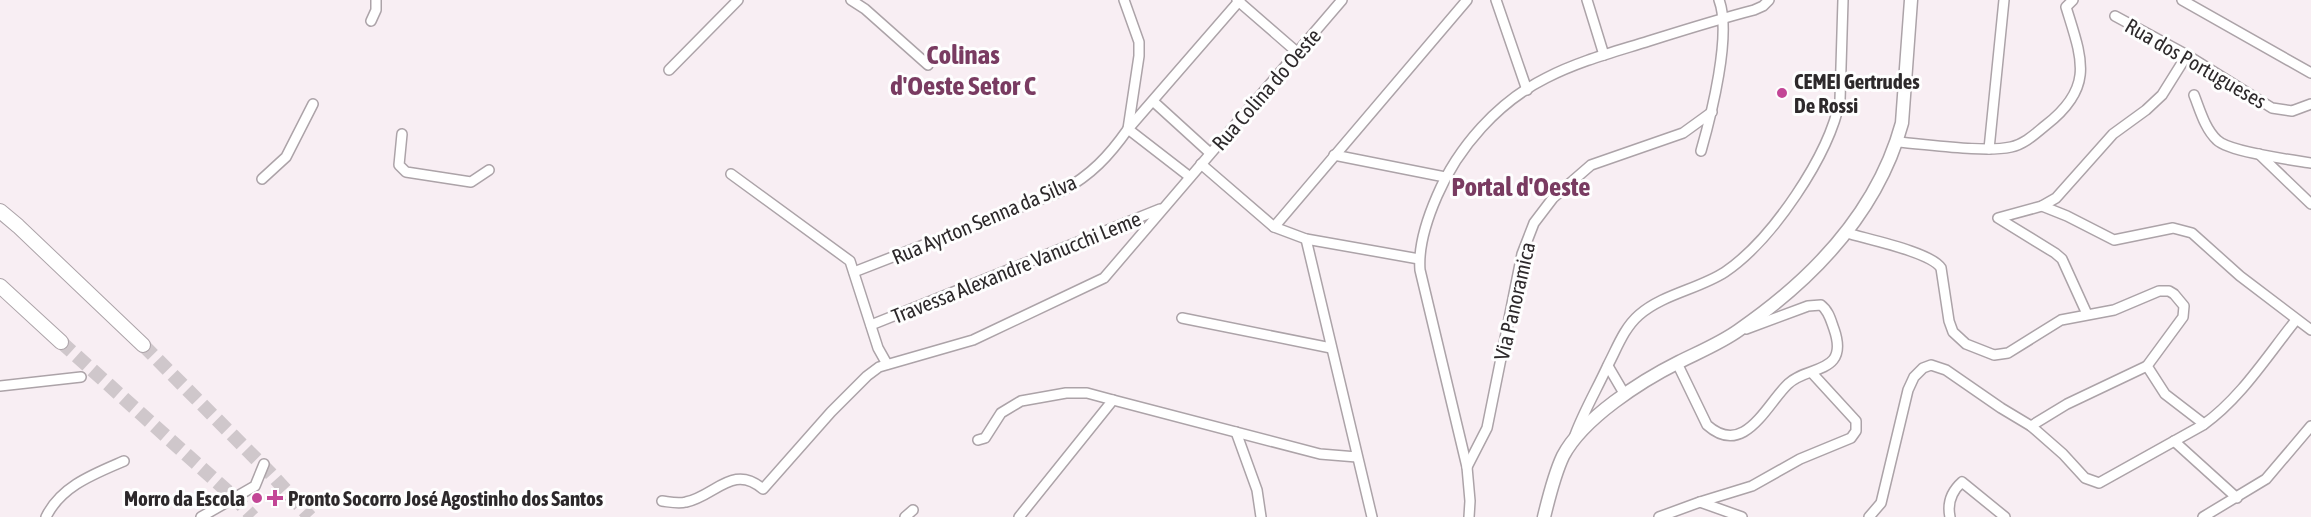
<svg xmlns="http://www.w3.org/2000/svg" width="2311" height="517" font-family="'Asap Condensed',sans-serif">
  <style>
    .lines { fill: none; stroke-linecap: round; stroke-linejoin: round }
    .highway-tunnel { stroke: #cfc7cb; stroke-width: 14; stroke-dasharray: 14 7; stroke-linecap: butt }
    .minor-casing { stroke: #aca3a8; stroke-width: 12 }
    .major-casing { stroke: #aca3a8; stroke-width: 15 }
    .highway-casing { stroke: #aca3a8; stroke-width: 16 }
    .minor { stroke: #fff; stroke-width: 9 }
    .major { stroke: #fff; stroke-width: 12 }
    .highway { stroke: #fff; stroke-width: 14 }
    .poi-dot { fill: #c34696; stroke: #fefefe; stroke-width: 2 }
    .labels { text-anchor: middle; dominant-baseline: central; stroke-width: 6; stroke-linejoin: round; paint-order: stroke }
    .street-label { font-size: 21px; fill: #2d292b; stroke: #fefefe }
    .poi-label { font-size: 21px; font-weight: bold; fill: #2d292b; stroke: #fefefe; text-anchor: start }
    .district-label { font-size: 27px; font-weight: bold; fill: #793b61; stroke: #fefefe }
  </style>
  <rect width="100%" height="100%" fill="#f8eef3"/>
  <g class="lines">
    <g class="highway-tunnel">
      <path d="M 61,342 L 236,499 L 253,517"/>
      <path d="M 143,345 L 271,474 L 310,517"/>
    </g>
    <defs>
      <g id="minor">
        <path d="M 851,0 L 865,9 L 928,65"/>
        <path d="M 1124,0 L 1139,42 L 1139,56 L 1128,129 L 1190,177"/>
        <path d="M 1237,0 L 1298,53"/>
        <path d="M 1496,0 L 1527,90"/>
        <path d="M 1587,0 L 1604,55"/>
        <path d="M 2182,0 L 2311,73"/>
        <path d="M 2115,16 L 2187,55 L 2272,108 L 2292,111 L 2311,104"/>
        <path d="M 371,21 L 376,10 L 376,0"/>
        <path d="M 669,70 L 738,0"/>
        <path d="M 2194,95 C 2200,110 2205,129 2217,140 C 2229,152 2292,160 2311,163"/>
        <path d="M 1154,102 L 1210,153"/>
        <path d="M 402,134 L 399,165 L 406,172 L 471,182 L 489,170"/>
        <path d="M 1897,142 C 1927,144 1984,153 2011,147 C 2025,144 2036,133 2046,125 C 2095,87 2082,59 2066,7 L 2073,0"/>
        <path d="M 1989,149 L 2004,0"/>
        <path d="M 1701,151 C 1711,116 1732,34 1719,0"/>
        <path d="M 2259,154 L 2311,204"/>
        <path d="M 1334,155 L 1445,177"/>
        <path d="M 1201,164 L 1274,227 L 1306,239 L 1419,259"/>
        <path d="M 731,174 L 850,261 L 878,348 L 887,364"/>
        <path d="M 262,179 L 286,157 L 313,104"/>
        <path d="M 2042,206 L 2067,216 L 2114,240 L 2173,228 L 2192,233 L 2240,276 L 2311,330"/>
        <path d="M 1274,227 L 1467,0"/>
        <path d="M 1847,233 C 1866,239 1931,252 1941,268 L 1949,321 L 1953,332 L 1966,344 L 1994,355 L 2008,353 L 2061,320 L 2114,310 L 2159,291 L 2169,291 L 2174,294 L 2184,306 L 2183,317 L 2147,366 L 2165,394 L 2204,424"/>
        <path d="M 1306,239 L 1372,517"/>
        <path d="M 854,272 L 1062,191 C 1091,175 1109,156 1128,129 L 1240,0"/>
        <path d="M 2087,314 L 2062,259 L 2055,253 L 1998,218 L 2042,206 L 2056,198 L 2113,134 L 2146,110 L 2162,95 L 2187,55"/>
        <path d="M 1182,318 L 1331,348"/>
        <path d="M 871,325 L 1160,209"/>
        <path d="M 1677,363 L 1707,425 C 1744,458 1766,405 1788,384 C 1807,365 1850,375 1834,329 C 1831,321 1829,311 1821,305 L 1808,306 L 1746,329"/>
        <path d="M 1608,366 L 1625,395"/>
        <path d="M 0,386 L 81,377"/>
        <path d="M 2031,426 L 2067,404 L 2147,366"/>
        <path d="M 1236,432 L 1257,490 L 1261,517"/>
        <path d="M 1575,435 C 1584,411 1597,389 1608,365 C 1617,348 1624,328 1639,315 C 1663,294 1699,289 1725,272 C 1772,240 1829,156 1840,100 L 1843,0"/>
        <path d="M 978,440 L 985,438 L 1001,413 L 1021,401 L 1066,393 L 1087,393 L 1113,400"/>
        <path d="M 2174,441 L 2237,498"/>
        <path d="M 1467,467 L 1487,428 L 1522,254 L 1534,223 L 1553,198 L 1591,165 L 1683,133 L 1712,112"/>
        <path d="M 662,501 C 670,502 678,504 686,502 C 715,496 733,463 763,489 L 831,412 L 867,376 L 879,367 L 973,340 L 1104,278 L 1342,0"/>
        <path d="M 1700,502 L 1752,486 L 1800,459 L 1851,438 L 1856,431 L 1856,421 L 1812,373"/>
        <path d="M 46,517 C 61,486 94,474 124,461"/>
        <path d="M 201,517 L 255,486 L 264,464"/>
        <path d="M 905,517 L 913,510"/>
        <path d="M 1019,517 L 1113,400 L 1320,454 L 1357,457"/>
        <path d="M 1469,517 L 1470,501 L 1467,467 L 1420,270 C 1418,245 1427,219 1437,196 C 1458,147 1498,102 1546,78 C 1579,61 1614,52 1649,41 C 1684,30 1719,19 1754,10 L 1763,6 L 1769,0"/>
        <path d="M 1659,517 L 1700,502 L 1742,517"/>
        <path d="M 1869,517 L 1881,503 L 1908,390 L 1914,377 L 1923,368 L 1931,365 L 1946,370 L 2001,408 L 2031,426 L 2063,454 L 2085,478 L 2099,483 L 2203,425 C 2241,398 2267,356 2296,320"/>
        <path d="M 1950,517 C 1947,503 1952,491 1962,482 L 2005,517"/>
        <path d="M 2203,517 L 2266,479 L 2311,426"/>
      </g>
      <path id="major" d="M 1544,517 C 1549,497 1554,475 1563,456 C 1583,418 1641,381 1679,362 C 1699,352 1721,343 1739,330 C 1813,279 1878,211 1902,123 L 1911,0"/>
      <g id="highway">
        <path d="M 0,211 L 18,226 L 143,345"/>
        <path d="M 0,286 L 61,342"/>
      </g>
    </defs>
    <use href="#minor" class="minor-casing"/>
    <use href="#major" class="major-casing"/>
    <use href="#highway" class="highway-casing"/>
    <use href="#minor" class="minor"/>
    <use href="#major" class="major"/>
    <use href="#highway" class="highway"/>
  </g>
  <g class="poi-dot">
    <circle cx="1782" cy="93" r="6"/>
    <circle cx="257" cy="498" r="6"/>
    <path d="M272 489h6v6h6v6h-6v6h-6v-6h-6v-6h6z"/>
  </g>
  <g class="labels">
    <g class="street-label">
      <text transform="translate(2196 63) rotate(30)">Rua dos Portugueses</text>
      <text transform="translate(1266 89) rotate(-49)">Rua Colina do Oeste</text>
      <text transform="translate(984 219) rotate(-23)">Rua Ayrton Senna da Silva</text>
      <text transform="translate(1016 267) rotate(-22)">Travessa Alexandre Vanucchi Leme</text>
      <text transform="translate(1514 301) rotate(-77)">Via Panoramica</text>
    </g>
    <g class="poi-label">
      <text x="1794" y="81">CEMEI Gertrudes<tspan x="1794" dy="24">De Rossi</tspan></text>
      <text x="245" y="498" text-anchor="end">Morro da Escola</text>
      <text x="288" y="498">Pronto Socorro José Agostinho dos Santos</text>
    </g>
    <g class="district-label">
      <text x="963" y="54">Colinas<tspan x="963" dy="31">d'Oeste Setor C</tspan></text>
      <text x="1521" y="186">Portal d'Oeste</text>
    </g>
  </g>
</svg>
